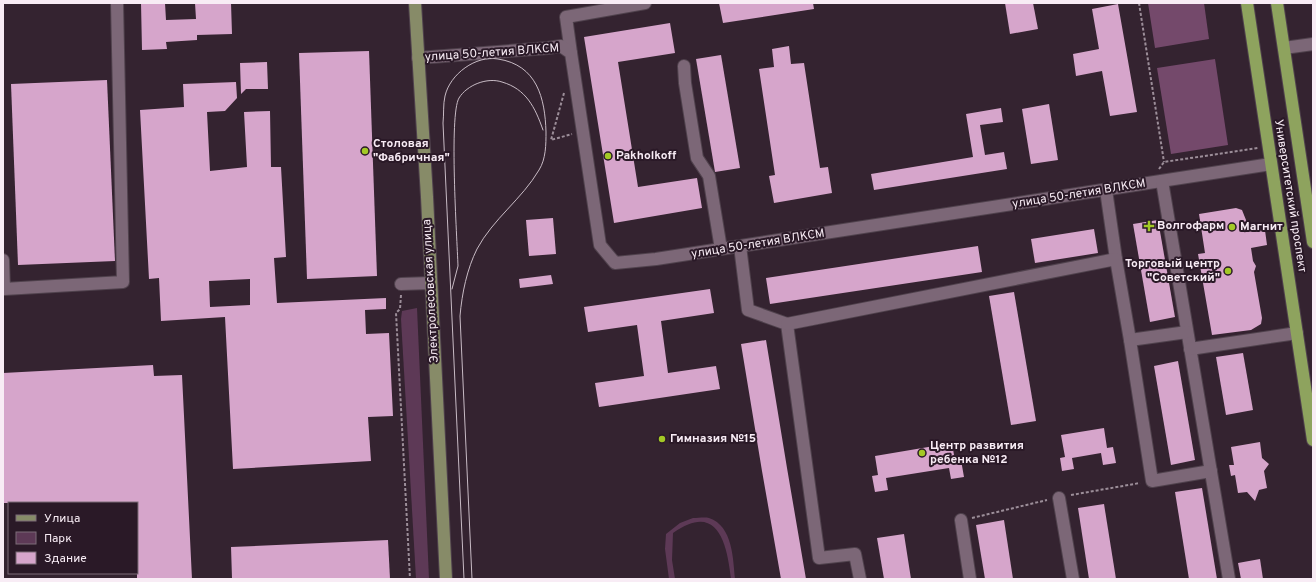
<svg xmlns="http://www.w3.org/2000/svg" width="1316" height="582" font-family="Overpass,sans-serif">
  <style>
    .green { fill: #5d3956 }
    .forest { fill: #74496b }
    .building { fill: #d6a5cb; fill-rule: evenodd }
    .lines { fill: none; stroke-linecap: round; stroke-linejoin: round }
    .minor-casing { stroke: #50424d; stroke-width: 14 }
    .major-casing { stroke: #50424d; stroke-width: 14 }
    .highway-casing { stroke: #50424d; stroke-width: 14 }
    .path { stroke: #9c8e99; stroke-width: 2; stroke-dasharray: 3 2; stroke-linecap: butt }
    .minor { stroke: #7c6777; stroke-width: 12 }
    .major { stroke: #878b68; stroke-width: 12 }
    .highway { stroke: #8ea35e; stroke-width: 12 }
    .tram { stroke: #c8bbc5; stroke-width: 1 }
    .poi-dot { fill: #a3c926; stroke: #2a1927; stroke-width: 1.5 }
    .labels { text-anchor: middle; dominant-baseline: central; stroke-width: 4; stroke-linejoin: round; paint-order: stroke }
    .street-label { font-size: 12px; fill: #f8ecf5; stroke: #2a1927 }
    .poi-label { font-size: 12px; font-weight: bold; fill: #f8ecf5; stroke: #2a1927; text-anchor: start }
  </style>
  <rect width="100%" height="100%" fill="#342330"/>
  <g class="green">
    <path d="M 417,308 L 429,579 L 416,579 L 401,319 L 402,311 Z"/>
    <path d="M 693,518 C 698,518 705,517 709,518 C 733,526 733,559 735,579 L 731,579 C 727,544 718,501 673,533 L 672,560 L 675,579 L 669,579 L 665,549 L 666,534 L 680,523 Z"/>
  </g>
  <g class="forest">
    <path d="M 1148,3 L 1204,3 L 1209,39 L 1155,48 Z"/>
    <path d="M 1215,59 L 1228,145 L 1171,154 L 1157,68 Z"/>
  </g>
  <g class="building">
    <path d="M 141,3 L 165,3 L 166,20 L 196,19 L 195,3 L 231,3 L 232,34 L 197,35 L 197,40 L 166,42 L 167,49 L 142,50 Z"/>
    <path d="M 719,3 L 813,3 L 814,9 L 723,23 Z"/>
    <path d="M 1005,3 L 1033,3 L 1038,29 L 1010,34 Z"/>
    <path d="M 1118,4 L 1137,112 L 1110,116 L 1102,71 L 1076,76 L 1073,54 L 1099,49 L 1092,9 Z"/>
    <path d="M 670,23 L 675,53 L 618,62 L 638,187 L 697,178 L 702,208 L 614,223 L 584,37 Z"/>
    <path d="M 789,46 L 791,64 L 804,63 L 820,168 L 828,167 L 832,193 L 774,203 L 769,176 L 775,175 L 759,69 L 774,67 L 772,49 Z"/>
    <path d="M 369,51 L 377,276 L 307,279 L 299,53 Z"/>
    <path d="M 721,55 L 740,168 L 715,172 L 696,59 Z"/>
    <path d="M 267,62 L 268,89 L 246,89 L 241,94 L 240,63 Z"/>
    <path d="M 107,80 L 115,261 L 18,265 L 11,84 Z"/>
    <path d="M 236,82 L 237,98 L 225,111 L 207,112 L 210,171 L 247,167 L 244,112 L 270,111 L 271,167 L 281,167 L 286,257 L 274,258 L 277,303 L 386,298 L 386,309 L 365,310 L 366,334 L 389,333 L 393,416 L 368,417 L 371,461 L 233,469 L 225,317 L 161,321 L 159,278 L 149,279 L 140,110 L 184,107 L 183,84 ZM 250,279 L 250,305 L 210,307 L 209,281 Z"/>
    <path d="M 1049,104 L 1058,160 L 1031,164 L 1022,109 Z"/>
    <path d="M 1001,108 L 1003,122 L 980,125 L 985,155 L 1004,152 L 1007,169 L 874,190 L 871,174 L 973,157 L 966,114 Z"/>
    <path d="M 1236,208 L 1242,210 L 1248,225 L 1264,223 L 1267,245 L 1251,248 L 1253,261 L 1256,266 L 1254,272 L 1262,318 L 1261,324 L 1251,330 L 1212,335 L 1198,254 L 1205,253 L 1199,214 Z"/>
    <path d="M 553,218 L 556,254 L 529,256 L 526,220 Z"/>
    <path d="M 1158,220 L 1175,317 L 1150,322 L 1133,224 Z"/>
    <path d="M 1094,229 L 1098,253 L 1035,263 L 1031,239 Z"/>
    <path d="M 978,246 L 982,272 L 770,304 L 766,278 Z"/>
    <path d="M 551,275 L 553,284 L 520,288 L 519,279 Z"/>
    <path d="M 710,289 L 714,313 L 661,321 L 668,373 L 716,366 L 720,389 L 599,407 L 595,383 L 644,376 L 637,325 L 588,332 L 584,307 Z"/>
    <path d="M 1014,292 L 1036,421 L 1011,425 L 989,296 Z"/>
    <path d="M 766,340 L 787,468 L 806,579 L 781,579 L 762,471 L 741,344 Z"/>
    <path d="M 1243,353 L 1253,410 L 1226,415 L 1216,357 Z"/>
    <path d="M 1178,361 L 1195,460 L 1171,465 L 1154,366 Z"/>
    <path d="M 153,365 L 154,376 L 182,375 L 192,579 L 137,579 L 137,503 L 4,503 L 3,373 Z"/>
    <path d="M 1104,428 L 1107,448 L 1113,447 L 1116,463 L 1103,465 L 1101,453 L 1072,458 L 1074,469 L 1062,471 L 1060,458 L 1065,457 L 1061,435 Z"/>
    <path d="M 1260,442 L 1262,458 L 1269,464 L 1264,471 L 1267,488 L 1259,490 L 1255,501 L 1247,492 L 1238,493 L 1235,475 L 1231,476 L 1229,465 L 1234,465 L 1231,447 Z"/>
    <path d="M 952,443 L 955,461 L 961,460 L 964,477 L 951,479 L 949,468 L 886,478 L 888,490 L 875,492 L 872,476 L 878,475 L 875,456 Z"/>
    <path d="M 1202,488 L 1217,579 L 1189,579 L 1175,492 Z"/>
    <path d="M 1104,504 L 1116,579 L 1089,579 L 1078,508 Z"/>
    <path d="M 1004,520 L 1013,579 L 985,579 L 976,525 Z"/>
    <path d="M 904,534 L 911,579 L 884,579 L 877,538 Z"/>
    <path d="M 388,540 L 390,579 L 232,579 L 231,547 Z"/>
    <path d="M 1260,559 L 1263,579 L 1241,579 L 1238,563 Z"/>
  </g>
  <g class="lines">
    <defs>
      <g id="minor">
        <path d="M 1284,48 L 1313,44"/>
        <path d="M 571,53 L 566,17 L 645,3"/>
        <path d="M 418,58 L 548,48 L 561,46 L 571,53 L 600,245 L 615,263 L 656,259 L 1271,164"/>
        <path d="M 684,66 L 685,83 L 697,158 L 709,176 L 721,249"/>
        <path d="M 1162,181 L 1229,579"/>
        <path d="M 1106,190 L 1116,259"/>
        <path d="M 740,246 L 748,310 L 787,324 L 819,558 L 855,554 L 860,579"/>
        <path d="M 3,260 L 4,289 L 123,282 L 117,3"/>
        <path d="M 401,284 L 431,283"/>
        <path d="M 787,324 L 1116,259 L 1130,340"/>
        <path d="M 1187,332 L 1130,340 L 1152,481 L 1211,471"/>
        <path d="M 1190,349 L 1297,333"/>
        <path d="M 1059,498 L 1073,579"/>
        <path d="M 961,520 L 970,579"/>
      </g>
      <path id="major" d="M 415,3 L 427,197 L 446,579"/>
      <g id="highway">
        <path d="M 1247,3 L 1313,440"/>
        <path d="M 1277,3 L 1313,242"/>
      </g>
    </defs>
    <use href="#minor" class="minor-casing"/>
    <use href="#major" class="major-casing"/>
    <use href="#highway" class="highway-casing"/>
    <g class="path">
      <path d="M 1139,3 L 1164,162"/>
      <path d="M 564,93 L 551,140 L 572,134"/>
      <path d="M 1159,169 L 1164,162 L 1258,148"/>
      <path d="M 401,295 L 400,309 L 396,313 L 410,579"/>
      <path d="M 1071,495 L 1140,483"/>
      <path d="M 972,518 L 1047,500"/>
    </g>
    <use href="#minor" class="minor"/>
    <use href="#major" class="major"/>
    <use href="#highway" class="highway"/>
    <g class="tram">
      <path d="M 452,289 L 458,266 C 457,238 449,115 459,98 C 467,85 487,77 502,82 C 526,89 535,107 543,130"/>
      <path d="M 464,579 L 443,123 C 444,114 443,104 445,96 C 450,74 476,55 498,59 C 537,65 545,98 546,132 C 546,144 546,159 539,170 C 522,199 493,219 477,249 C 467,269 462,293 460,316 L 472,579"/>
    </g>
  </g>
  <g class="poi-dot">
    <circle cx="365" cy="151" r="4"/>
    <circle cx="608" cy="156" r="4"/>
    <path d="M1147 220h4v4h4v4h-4v4h-4v-4h-4v-4h4z"/>
    <circle cx="1232" cy="227" r="4"/>
    <circle cx="1228" cy="271" r="4"/>
    <circle cx="662" cy="439" r="4"/>
    <circle cx="922" cy="453" r="4"/>
  </g>
  <g class="labels">
    <g class="street-label">
      <text transform="translate(492 53) rotate(-4)">улица 50-летия ВЛКСМ</text>
      <text transform="translate(1079 194) rotate(-9)">улица 50-летия ВЛКСМ</text>
      <text transform="translate(1290 196) rotate(81)">Университетский проспект</text>
      <text transform="translate(758 244) rotate(-9)">улица 50-летия ВЛКСМ</text>
      <text transform="translate(431 291) rotate(-93)">Электролесовская улица</text>
    </g>
    <g class="poi-label">
      <text x="373" y="144">Столовая<tspan x="373" dy="14">"Фабричная"</tspan></text>
      <text x="616" y="156">Pakholkoff</text>
      <text x="1157" y="226">Волгофарм</text>
      <text x="1240" y="227">Магнит</text>
      <text x="1220" y="264" text-anchor="end">Торговый центр<tspan x="1220" dy="14">"Советский"</tspan></text>
      <text x="670" y="439">Гимназия №15</text>
      <text x="930" y="446">Центр развития<tspan x="930" dy="14">ребенка №12</tspan></text>
    </g>
  </g>
  <rect width="1316" height="582" fill="none" stroke="#f8ecf5" stroke-width="8"/>
  <rect x="8" y="502" width="130" height="72" fill="#2a1927" stroke="#7c6d79"/>
  <rect x="16" y="515" width="20" height="6" fill="#878b68" stroke="#7c6d79"/>
  <text x="44" y="522" font-size="12" fill="#f8ecf5">Улица</text>
  <rect x="16" y="532" width="20" height="12" fill="#5d3956" stroke="#7c6d79"/>
  <text x="44" y="542" font-size="12" fill="#f8ecf5">Парк</text>
  <rect x="16" y="552" width="20" height="12" fill="#d6a5cb" stroke="#7c6d79"/>
  <text x="44" y="562" font-size="12" fill="#f8ecf5">Здание</text>
</svg>
